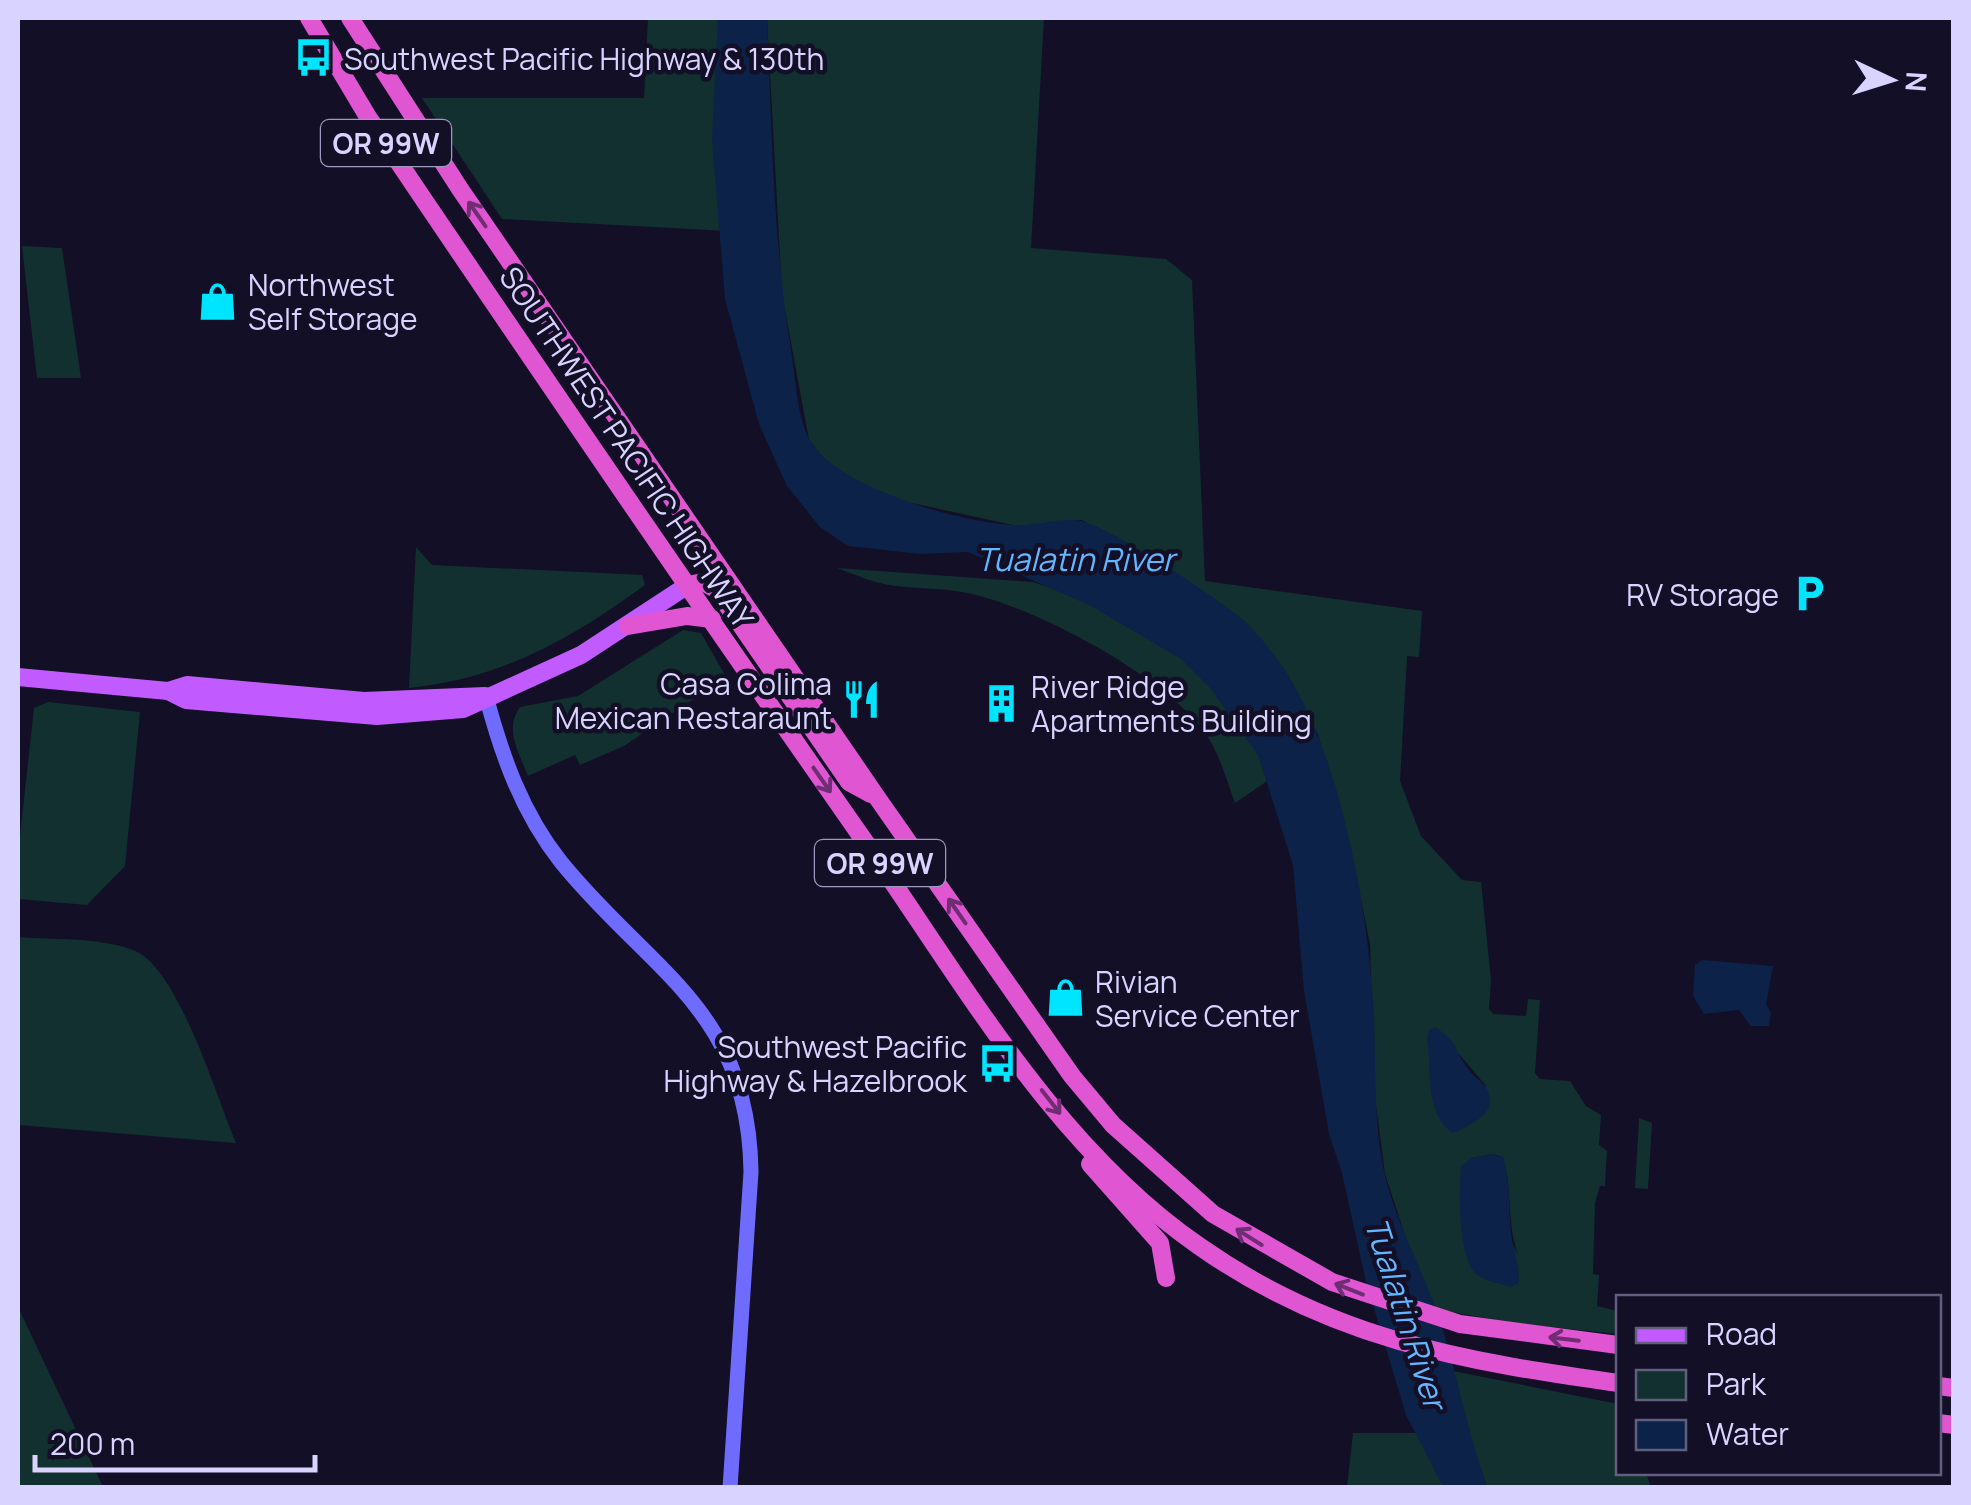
<svg xmlns="http://www.w3.org/2000/svg" width="1971" height="1505" font-family="Manrope,sans-serif">
  <style>
    .green { fill: #12302f; fill-rule: evenodd }
    .water { fill: #0c2248 }
    .lines { fill: none; stroke-linecap: round; stroke-linejoin: round }
    .secondary { stroke: #6f6bff; stroke-width: 15 }
    .primary { stroke: #c25bff; stroke-width: 18 }
    .trunk { stroke: #e055d1; stroke-width: 18 }
    .oneway { stroke: #6f2e73 }
    .labels { text-anchor: middle; dominant-baseline: central; stroke-width: 9; stroke-linejoin: round; paint-order: stroke }
    .shield { fill: #130f26; stroke: #9e99be; stroke-width: 2.5 }
    .shield-label { font-size: 28px; font-weight: bold; fill: #d9d4ff }
    .poi-label { font-size: 30px; fill: #d9d4ff; stroke: #130f26; text-anchor: start }
    .street-label { font-size: 30px; fill: #d9d4ff; stroke: #130f26 }
    .water-label { font-size: 32px; font-style: italic; fill: #62b6ff; stroke: #130f26 }
  </style>
  <rect width="100%" height="100%" fill="#130f26"/>
  <g class="green">
    <path d="M 648,18 L 725,18 L 728,231 L 502,219 L 422,98 L 644,98 Z"/>
    <path d="M 767,18 L 1044,18 L 1031,248 L 1166,259 L 1192,280 L 1205,581 L 1422,611 L 1419,657 L 1407,656 L 1400,781 L 1421,836 L 1462,880 L 1481,882 L 1491,979 L 1489,1009 L 1493,1014 L 1526,1016 L 1528,999 L 1540,1000 L 1535,1073 L 1540,1079 L 1570,1081 L 1586,1106 L 1601,1115 L 1599,1145 L 1607,1151 L 1605,1186 L 1600,1186 L 1595,1203 L 1593,1274 L 1599,1275 L 1597,1306 L 1618,1311 L 1618,1334 L 1513,1323 L 1435,1309 L 1411,1254 L 1385,1174 L 1375,1098 L 1370,944 L 1352,855 L 1318,735 L 1287,674 L 1243,620 L 1153,560 L 1082,520 L 1017,526 L 903,501 L 854,481 L 825,460 L 809,440 L 782,294 ZM 1459,1054 L 1486,1086 L 1433,1102 L 1431,1059 ZM 1493,1154 L 1503,1157 C 1513,1190 1506,1225 1519,1257 L 1471,1158 Z"/>
    <path d="M 22,246 L 62,248 L 81,378 L 37,378 Z"/>
    <path d="M 416,547 L 432,565 L 642,575 L 645,585 C 571,639 501,679 409,688 Z"/>
    <path d="M 837,568 L 1033,582 L 1071,595 L 1159,640 L 1221,692 L 1273,777 L 1235,803 C 1226,779 1220,754 1205,733 C 1166,677 1038,609 972,594 C 946,588 922,589 896,586 C 876,584 856,575 837,568 Z"/>
    <path d="M 683,630 L 701,633 L 726,677 L 624,746 L 580,765 L 575,755 L 528,776 C 519,753 504,729 520,707 L 578,696 Z"/>
    <path d="M 48,702 L 140,712 L 125,866 L 87,905 L 18,899 L 18,854 L 34,708 Z"/>
    <path d="M 18,937 C 54,940 98,937 133,950 C 178,966 217,1099 236,1143 L 18,1125 Z"/>
    <path d="M 1639,1118 L 1652,1123 L 1648,1189 L 1635,1188 Z"/>
    <path d="M 18,1307 L 103,1487 L 18,1487 Z"/>
    <path d="M 1453,1371 L 1618,1404 L 1618,1472 L 1646,1473 L 1651,1487 L 1487,1487 L 1460,1409 Z"/>
    <path d="M 1353,1433 L 1434,1433 L 1450,1487 L 1347,1488 Z"/>
  </g>
  <g class="water">
    <path d="M 718,18 L 767,18 C 772,131 773,244 792,356 C 796,382 797,413 808,437 C 831,487 969,526 1021,525 C 1040,525 1067,516 1085,522 C 1119,533 1211,594 1241,618 C 1257,632 1276,656 1288,675 C 1340,759 1367,903 1373,1001 C 1377,1058 1372,1118 1385,1175 C 1397,1226 1424,1271 1440,1321 C 1458,1376 1467,1431 1487,1487 L 1443,1487 L 1406,1415 L 1366,1282 L 1342,1173 L 1329,1134 L 1304,991 L 1293,865 L 1258,755 L 1210,688 L 1181,659 L 1091,606 L 968,552 L 921,554 L 848,546 L 820,527 L 787,486 L 759,424 L 725,299 L 712,139 Z"/>
    <path d="M 1702,960 L 1773,966 L 1766,1005 L 1771,1012 L 1769,1026 L 1751,1026 L 1739,1010 L 1704,1014 L 1693,996 L 1695,965 Z"/>
    <path d="M 1435,1027 C 1461,1044 1453,1050 1469,1070 C 1474,1077 1482,1081 1486,1088 C 1502,1112 1470,1125 1453,1133 C 1424,1114 1432,1068 1427,1038 L 1429,1030 Z"/>
    <path d="M 1493,1154 L 1503,1157 C 1511,1182 1508,1208 1511,1233 C 1513,1250 1519,1263 1519,1282 L 1512,1287 C 1502,1284 1489,1282 1480,1277 C 1457,1264 1459,1191 1461,1166 L 1471,1158 Z"/>
  </g>
  <g class="lines">
    <path class="secondary" d="M 486,696 C 502,756 522,813 561,862 C 650,972 749,1009 751,1172 L 730,1488"/>
    <g class="primary">
      <path d="M 18,677 L 168,691 L 186,700 L 377,716 L 463,709 L 581,655 L 688,585"/>
      <path d="M 168,691 L 187,685 L 364,701 L 485,696"/>
    </g>
    <g class="trunk">
      <path d="M 309,18 L 368,117 C 531,359 696,600 863,839 C 962,980 1054,1146 1199,1246 C 1331,1339 1462,1361 1618,1383"/>
      <path d="M 350,18 L 460,189 L 876,796 L 1072,1076 L 1113,1125 L 1213,1214 L 1332,1282 L 1460,1324 L 1618,1345"/>
      <path d="M 688,585 L 703,582 L 716,589 L 849,782 L 871,794"/>
      <path d="M 628,626 L 687,616 L 712,619"/>
      <path d="M 1090,1164 L 1160,1243 L 1166,1278"/>
      <path d="M 1938,1386 L 1954,1388"/>
      <path d="M 1938,1423 L 1954,1425"/>
    </g>
  </g>
  <defs><path id="oneway-shaft" d="M-6 0H5M1.5-3L5.5 0L1.5 3" fill="none" stroke-width="1.6" stroke-linecap="round" stroke-linejoin="round" transform="scale(2.5)"/></defs>
  <g class="oneway">
    <use href="#oneway-shaft" transform="translate(477 214) rotate(-125)"/>
    <use href="#oneway-shaft" transform="translate(822 780) rotate(55)"/>
    <use href="#oneway-shaft" transform="translate(957 911) rotate(-125)"/>
    <use href="#oneway-shaft" transform="translate(1051 1102) rotate(52)"/>
    <use href="#oneway-shaft" transform="translate(1249 1237) rotate(-148)"/>
    <use href="#oneway-shaft" transform="translate(1349 1289) rotate(-158)"/>
    <use href="#oneway-shaft" transform="translate(1564 1339) rotate(-173)"/>
  </g>
  <defs>
    <symbol id="bus-bare" viewBox="-9 -9 18 18"><path d="M-5-6H5V4H4V6H2V4H-2V6H-4V4H-5ZM-3.5-4V0h7V-4ZM-3.5 1.2v1.5H-2V1.2ZM2 1.2v1.5H3.5V1.2Z" fill="#00e5ff" stroke="#130f26" stroke-width="2.5" paint-order="stroke"/></symbol>
    <symbol id="shop-bare" viewBox="-9 -9 18 18"><path d="M-5-2.5h2.3a2.7 3.5 0 0 1 5.4 0H5L5.5 6h-11ZM-1.5-2.5h3a1.5 2.3 0 0 0-3 0Z" fill="#00e5ff" stroke="#130f26" stroke-width="2.5" paint-order="stroke"/></symbol>
    <symbol id="parking-bare" viewBox="-9 -9 18 18"><path d="M-3.5-5.5H1a3.5 3.5 0 0 1 0 7H-1V5.5H-3.5ZM-1-3.4V-.6H.8a1.4 1.4 0 0 0 0-2.8Z" fill="#00e5ff" stroke="#130f26" stroke-width="2.5" paint-order="stroke"/></symbol>
    <symbol id="restaurant-bare" viewBox="-9 -9 18 18"><path d="M-5-6h1v4h1v-4h1v4h1v-4h1v5L-1.5 .5V6h-2V.5L-5-1ZM5-6V6H3V1.5H1.5Q1.5-4 5-6Z" fill="#00e5ff" stroke="#130f26" stroke-width="2.5" paint-order="stroke"/></symbol>
    <symbol id="building-bare" viewBox="-9 -9 18 18"><path d="M-4-6H4V6H1V3H-1V6H-4ZM-2.5-4.3h1.7v1.8h-1.7ZM.8-4.3h1.7v1.8H.8ZM-2.5-1h1.7V.8h-1.7ZM.8-1h1.7V.8H.8Z" fill="#00e5ff" stroke="#130f26" stroke-width="2.5" paint-order="stroke"/></symbol>
  </defs>
  <g fill-rule="evenodd">
    <use href="#bus-bare" x="286" y="30" width="55" height="55"/>
    <use href="#shop-bare" x="190" y="274" width="55" height="55"/>
    <use href="#parking-bare" x="1782" y="566" width="55" height="55"/>
    <use href="#restaurant-bare" x="834" y="672" width="55" height="55"/>
    <use href="#building-bare" x="974" y="676" width="55" height="55"/>
    <use href="#shop-bare" x="1038" y="970" width="55" height="55"/>
    <use href="#bus-bare" x="970" y="1036" width="55" height="55"/>
  </g>
  <g class="labels">
    <g class="shield">
      <rect x="321" y="120" width="130" height="46" rx="8"/>
      <rect x="815" y="840" width="130" height="46" rx="8"/>
    </g>
    <g class="shield-label">
      <text x="386" y="143">OR 99W</text>
      <text x="880" y="863">OR 99W</text>
    </g>
    <g class="poi-label">
      <text x="344" y="58">Southwest Pacific Highway &amp; 130th</text>
      <text x="248" y="284">Northwest<tspan x="248" dy="34">Self Storage</tspan></text>
      <text x="1779" y="594" text-anchor="end">RV Storage</text>
      <text x="832" y="683" text-anchor="end">Casa Colima<tspan x="832" dy="34">Mexican Restaraunt</tspan></text>
      <text x="1031" y="686">River Ridge<tspan x="1031" dy="34">Apartments Building</tspan></text>
      <text x="1095" y="981">Rivian<tspan x="1095" dy="34">Service Center</tspan></text>
      <text x="967" y="1046" text-anchor="end">Southwest Pacific<tspan x="967" dy="34">Highway &amp; Hazelbrook</tspan></text>
    </g>
    <g class="street-label">
      <text transform="translate(627 447) rotate(56)">SOUTHWEST PACIFIC HIGHWAY</text>
    </g>
    <g class="water-label">
      <text x="1075" y="559">Tualatin River</text>
      <text transform="translate(1406 1313) rotate(72)">Tualatin River</text>
    </g>
  </g>
  <rect width="1971" height="1505" fill="none" stroke="#d9d4ff" stroke-width="40"/>
  <rect x="1616" y="1295" width="325" height="180" fill="#130f26" stroke="#625e7d" stroke-width="2.5"/>
  <rect x="1636" y="1328" width="50" height="15" fill="#c25bff" stroke="#625e7d" stroke-width="2.5"/>
  <text x="1706" y="1345" font-size="30" fill="#d9d4ff">Road</text>
  <rect x="1636" y="1370" width="50" height="30" fill="#12302f" stroke="#625e7d" stroke-width="2.5"/>
  <text x="1706" y="1395" font-size="30" fill="#d9d4ff">Park</text>
  <rect x="1636" y="1420" width="50" height="30" fill="#0c2248" stroke="#625e7d" stroke-width="2.5"/>
  <text x="1706" y="1445" font-size="30" fill="#d9d4ff">Water</text>
  <g transform="translate(1891 80) rotate(94)" stroke="#130f26" stroke-width="8" paint-order="stroke">
  <path d="M0-8L18 38L0 25L-18 38Z" fill="#d9d4ff"/>
  <text y="-15" font-size="28" font-weight="bold" text-anchor="middle" fill="#d9d4ff">N</text>
  </g>
  <path d="M35 1455v15h280v-15" fill="none" stroke="#d9d4ff" stroke-width="5"/>
  <text x="50" y="1455" font-size="30" fill="#d9d4ff" stroke="#130f26" stroke-width="8" paint-order="stroke">200 m</text>
</svg>
